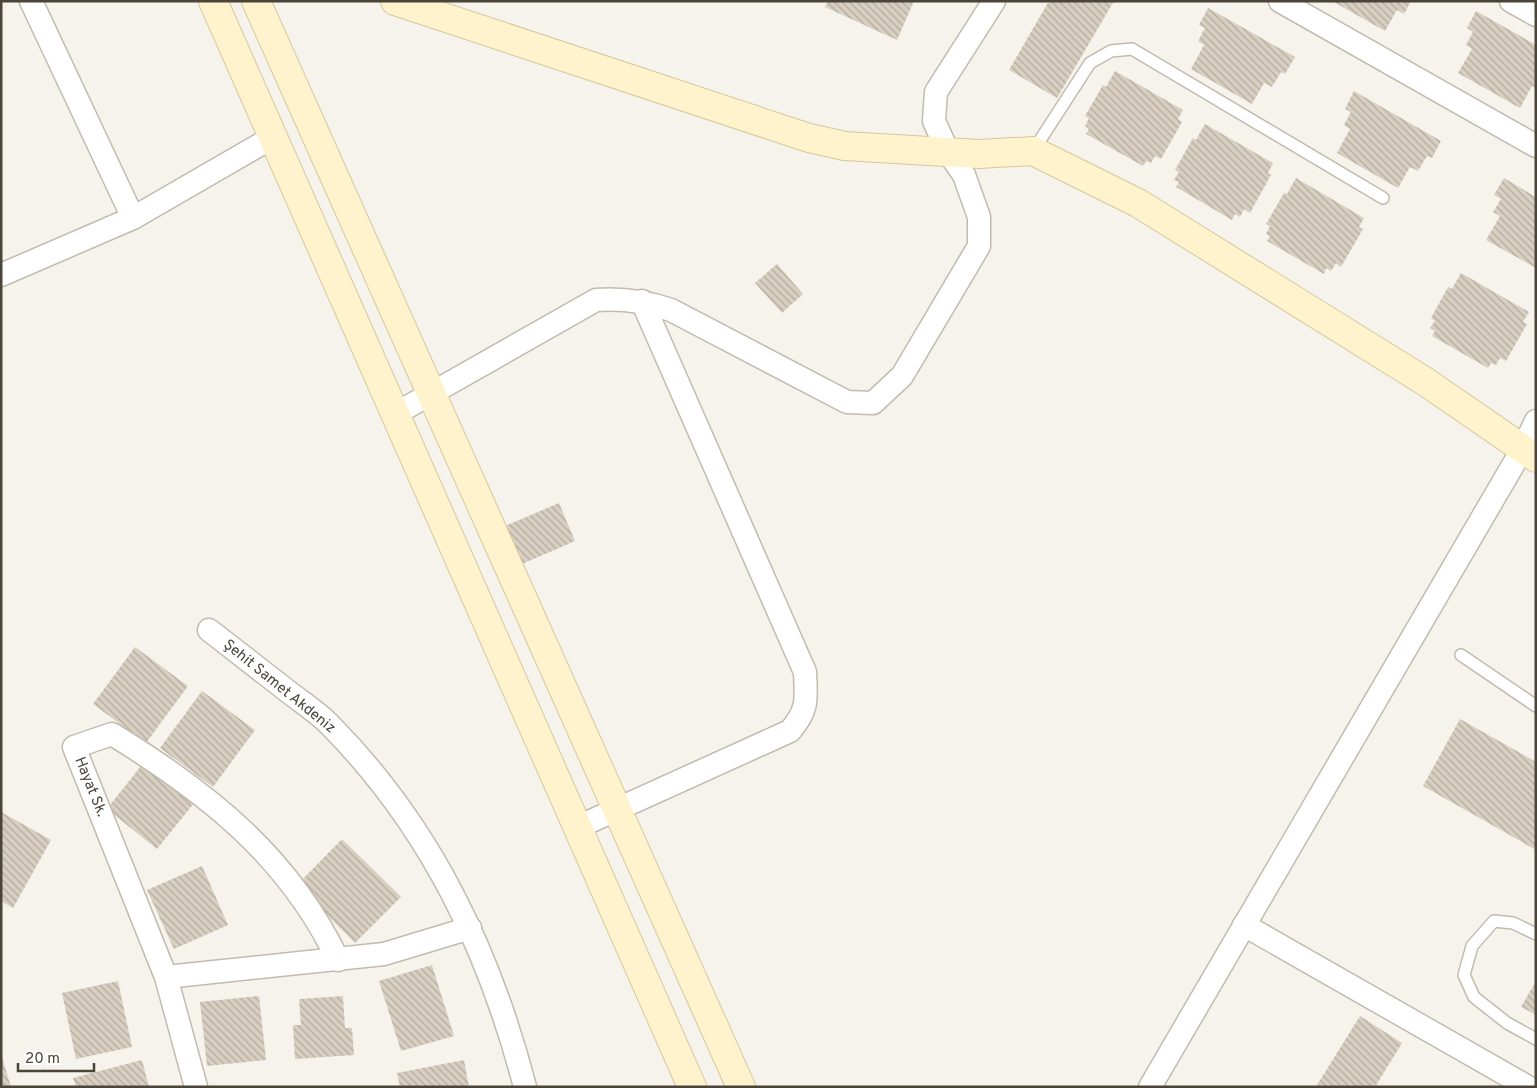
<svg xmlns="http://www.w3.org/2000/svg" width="1537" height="1088" font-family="Overpass,sans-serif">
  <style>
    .building { fill: url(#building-back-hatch) }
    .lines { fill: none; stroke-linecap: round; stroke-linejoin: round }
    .lane-casing { stroke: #c2bbae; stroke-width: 14 }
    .street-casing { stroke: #c2bbae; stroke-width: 25 }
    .secondary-casing { stroke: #d6c79b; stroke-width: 30 }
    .lane { stroke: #fff; stroke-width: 11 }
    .street { stroke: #fff; stroke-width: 22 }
    .secondary { stroke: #fff3cd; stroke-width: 28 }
    .labels { text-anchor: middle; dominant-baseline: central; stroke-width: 4.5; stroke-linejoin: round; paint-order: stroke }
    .street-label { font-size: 15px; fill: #4b4439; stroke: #fff }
  </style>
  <defs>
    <pattern id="building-back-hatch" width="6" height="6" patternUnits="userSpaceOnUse" patternTransform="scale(1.25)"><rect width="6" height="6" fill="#d8cfc1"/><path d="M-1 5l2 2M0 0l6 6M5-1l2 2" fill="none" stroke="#b1aa9e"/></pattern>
  </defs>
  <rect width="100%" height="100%" fill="#f6f3ec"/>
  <g class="building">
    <path d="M 828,1 L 914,1 L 897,40 L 825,7 Z"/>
    <path d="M 1049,1 L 1114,1 L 1057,98 L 1009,70 Z"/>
    <path d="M 1332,1 L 1411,1 L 1404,14 L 1397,10 L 1385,31 Z"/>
    <path d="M 1208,8 L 1295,57 L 1285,74 L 1281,72 L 1272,87 L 1264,83 L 1252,104 L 1191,69 L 1204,45 L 1198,41 L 1205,28 L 1199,25 Z"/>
    <path d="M 1476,11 L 1536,45 L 1536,88 L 1532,86 L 1520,108 L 1458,73 L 1472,49 L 1466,45 L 1473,32 L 1467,28 Z"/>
    <path d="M 1115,71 L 1183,110 L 1178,119 L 1182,122 L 1161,159 L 1155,156 L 1151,163 L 1146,161 L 1143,166 L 1086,134 L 1089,129 L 1085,126 L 1089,118 L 1085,116 L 1103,85 L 1106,87 Z"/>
    <path d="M 1354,91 L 1441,141 L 1432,158 L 1427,156 L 1418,171 L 1410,167 L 1398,188 L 1337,153 L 1350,129 L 1344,125 L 1351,112 L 1345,109 Z"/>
    <path d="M 1205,124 L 1273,163 L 1268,173 L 1271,175 L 1250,213 L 1244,209 L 1240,217 L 1235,214 L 1232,220 L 1176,187 L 1179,182 L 1174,180 L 1179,172 L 1175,170 L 1193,138 L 1196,140 Z"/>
    <path d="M 1296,178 L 1364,218 L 1359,227 L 1363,229 L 1341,267 L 1336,263 L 1331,271 L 1326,268 L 1324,274 L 1267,241 L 1270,236 L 1266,234 L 1270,226 L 1266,224 L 1284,193 L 1287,194 Z"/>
    <path d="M 1504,178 L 1536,197 L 1536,268 L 1486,240 L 1500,216 L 1493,212 L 1501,199 L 1494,195 Z"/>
    <path d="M 777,264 L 803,294 L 782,313 L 755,283 Z"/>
    <path d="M 1461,273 L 1529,312 L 1523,322 L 1527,324 L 1506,361 L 1500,358 L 1496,365 L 1491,363 L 1488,368 L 1432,336 L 1435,331 L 1430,328 L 1435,321 L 1431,318 L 1448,287 L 1452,289 Z"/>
    <path d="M 559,503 L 575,541 L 522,564 L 505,526 Z"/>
    <path d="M 135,647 L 188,686 L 146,743 L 93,704 Z"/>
    <path d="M 202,691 L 255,730 L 213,787 L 160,748 Z"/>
    <path d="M 1460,719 L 1536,762 L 1536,850 L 1423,786 Z"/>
    <path d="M 144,762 L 195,802 L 157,849 L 107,809 Z"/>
    <path d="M 1,812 L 51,840 L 13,908 L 1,901 Z"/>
    <path d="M 342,839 L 401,897 L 355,943 L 297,885 Z"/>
    <path d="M 202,866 L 228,925 L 174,949 L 147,890 Z"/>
    <path d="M 432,965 L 454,1036 L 401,1051 L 379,981 Z"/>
    <path d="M 118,981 L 132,1047 L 76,1059 L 62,993 Z"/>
    <path d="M 1536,981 L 1536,1015 L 1521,1007 Z"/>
    <path d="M 259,996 L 266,1060 L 207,1066 L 200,1002 Z"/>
    <path d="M 343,996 L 345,1028 L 352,1028 L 354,1055 L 295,1059 L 293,1025 L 301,1025 L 299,999 Z"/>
    <path d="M 1360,1016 L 1402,1043 L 1375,1087 L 1320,1087 L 1317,1085 Z"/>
    <path d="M 1,1057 L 2,1057 L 11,1087 L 1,1087 Z"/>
    <path d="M 142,1060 L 149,1087 L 76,1087 L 73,1078 Z"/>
    <path d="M 464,1060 L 469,1087 L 400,1087 L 397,1073 Z"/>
  </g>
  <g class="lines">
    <defs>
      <g id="lane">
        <path d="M 1033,151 L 1090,63 L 1111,51 L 1132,49 L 1383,198"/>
        <path d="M 1461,655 L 1536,706"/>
        <path d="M 1536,934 L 1513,923 L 1494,921 L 1472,946 L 1464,975 L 1474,997 L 1507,1023 L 1536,1039"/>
      </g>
      <g id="street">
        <path d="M 31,1 L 133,218"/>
        <path d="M 1280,1 L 1536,146"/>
        <path d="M 1511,1 L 1536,15"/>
        <path d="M 1,275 L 133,218 L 273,137"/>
        <path d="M 395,414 L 596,300 C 623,298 645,301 671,310 L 847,402 L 873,403 L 902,376 L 979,246 L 979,217 L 964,175 L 948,152 L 934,121 L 936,92 L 994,1"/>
        <path d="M 209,630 C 236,651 263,672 290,693 C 303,703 318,713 329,724 C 430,826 489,949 525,1087"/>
        <path d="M 578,827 L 790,731 C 809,709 806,699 805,672 L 642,301"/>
        <path d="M 1244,925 L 1528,1087"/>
        <path d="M 166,977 L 384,954 L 470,928"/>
        <path d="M 196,1087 L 166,977 L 74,747 L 112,734 C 208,793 289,857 338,960"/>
        <path d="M 1150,1087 L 1523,448 L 1536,421"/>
      </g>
      <g id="secondary">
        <path d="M 213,1 L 692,1087"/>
        <path d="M 256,1 L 741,1087"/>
        <path d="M 395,1 L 809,138 L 845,146 L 979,154 L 1033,151 L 1138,203 L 1426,382 L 1536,458"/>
      </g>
    </defs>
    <use href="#lane" class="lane-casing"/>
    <use href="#street" class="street-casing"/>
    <use href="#secondary" class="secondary-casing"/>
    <use href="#lane" class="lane"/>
    <use href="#street" class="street"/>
    <use href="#secondary" class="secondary"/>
  </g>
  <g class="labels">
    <g class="street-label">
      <text transform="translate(279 687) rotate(39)">Şehit Samet Akdeniz</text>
      <text transform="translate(90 787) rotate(68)">Hayat Sk.</text>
    </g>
  </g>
  <rect width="1537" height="1088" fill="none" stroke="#4b4439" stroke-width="5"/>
  <path d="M18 1063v8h76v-8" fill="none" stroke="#4b4439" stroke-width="2.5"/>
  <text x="25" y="1063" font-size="15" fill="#4b4439" stroke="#ffffff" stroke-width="4" paint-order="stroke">20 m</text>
</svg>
